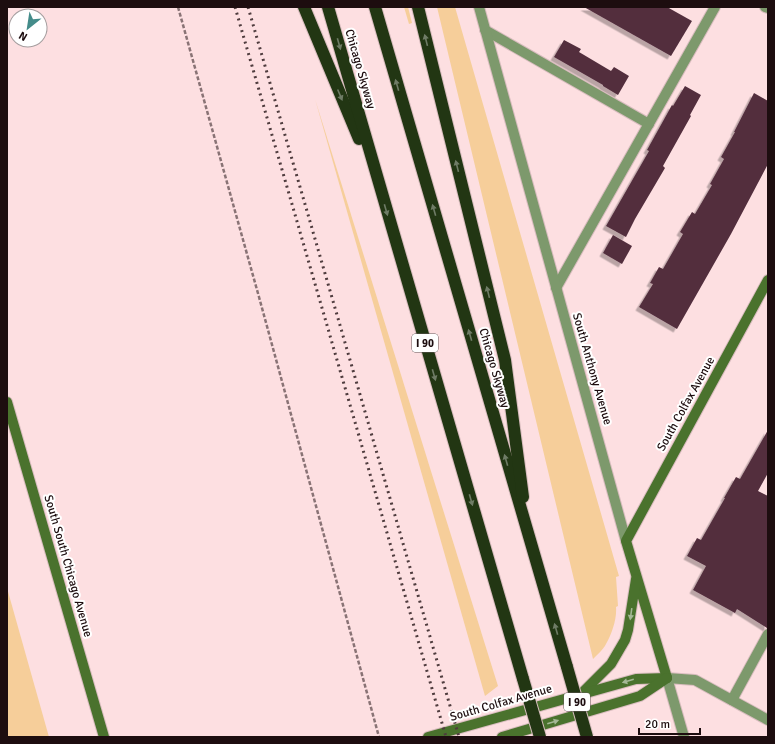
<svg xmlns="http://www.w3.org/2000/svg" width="775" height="744" font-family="Signika,sans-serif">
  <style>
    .green { fill: #f6ce9a }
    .building { fill: #522f3e; filter: url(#shadow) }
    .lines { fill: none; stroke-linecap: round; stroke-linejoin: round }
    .service-casing { stroke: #d9bdbf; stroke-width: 12 }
    .minor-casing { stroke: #d9bdbf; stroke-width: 12 }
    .tertiary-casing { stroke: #d9bdbf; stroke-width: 12 }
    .secondary-casing { stroke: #d9bdbf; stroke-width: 12 }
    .motorway-casing { stroke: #d9bdbf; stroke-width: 14 }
    .path { stroke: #897375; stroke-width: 2.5; stroke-dasharray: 4 2; stroke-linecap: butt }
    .service { stroke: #7d996c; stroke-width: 10 }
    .minor { stroke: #7d996c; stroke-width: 10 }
    .tertiary { stroke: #7d996c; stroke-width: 10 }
    .secondary { stroke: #4a722d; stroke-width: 10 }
    .motorway { stroke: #223613; stroke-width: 12 }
    .rail { stroke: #4f3c3e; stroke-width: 3; stroke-dasharray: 2 4; stroke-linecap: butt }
    .motorway-bridge-casing { stroke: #d9bdbf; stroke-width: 14; stroke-linecap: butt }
    .motorway-bridge { stroke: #223613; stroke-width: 12 }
    .oneway { fill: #6f7c66 }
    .oneway2 { fill: #a4b896 }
    .labels { text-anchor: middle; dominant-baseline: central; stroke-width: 4; stroke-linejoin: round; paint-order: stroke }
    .shield { fill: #fff; stroke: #615657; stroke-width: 1 }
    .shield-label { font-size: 11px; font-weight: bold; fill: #1d0d0f }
    .street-label { font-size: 12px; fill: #1d0d0f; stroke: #fff }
  </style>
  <defs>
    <filter id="shadow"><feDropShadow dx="-3.5" dy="3.5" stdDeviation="0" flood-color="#0004"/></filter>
  </defs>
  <rect width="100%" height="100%" fill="#fddfe1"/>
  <g class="green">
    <path d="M 404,7 L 408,7 L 412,23 L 409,24 Z"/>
    <path d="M 437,7 L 455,7 L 619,576 L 616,577 L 618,606 L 616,607 C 617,619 612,633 606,644 C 603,650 597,655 593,659 Z"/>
    <path d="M 315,99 L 498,686 L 485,696 Z"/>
    <path d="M 7,588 L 49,737 L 7,737 Z"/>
  </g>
  <g class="building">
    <path d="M 584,7 L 667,7 L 692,21 L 671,56 Z"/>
    <path d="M 564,40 L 581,49 L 579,52 L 611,71 L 614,67 L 629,76 L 618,95 L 603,86 L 603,85 L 554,57 Z"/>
    <path d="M 685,86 L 701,95 L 690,115 L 691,116 L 663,166 L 665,168 L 635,219 L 626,237 L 606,226 L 649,151 L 647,150 L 672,105 L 673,106 Z"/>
    <path d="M 754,93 L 768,101 L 768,164 L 731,234 L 677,329 L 639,307 L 653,284 L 650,283 L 659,267 L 663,269 L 683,234 L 680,232 L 692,212 L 695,214 L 712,185 L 710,184 L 724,159 L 721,157 L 735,132 L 734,132 Z"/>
    <path d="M 613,235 L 632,246 L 622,264 L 603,253 Z"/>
    <path d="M 768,430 L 768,473 L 758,491 L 768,496 L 768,628 L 767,628 L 737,609 L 735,613 L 693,590 L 706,566 L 687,556 L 697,538 L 701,540 L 725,498 L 724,498 L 736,477 L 740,479 Z"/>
  </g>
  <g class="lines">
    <defs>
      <g id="service">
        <path d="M 485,30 L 649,124"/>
        <path d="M 556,288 L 715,7"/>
        <path d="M 732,700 L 768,634"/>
      </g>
      <g id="minor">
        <path d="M 765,7 L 768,8"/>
        <path d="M 667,678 L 695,680 L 768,720"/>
      </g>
      <g id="tertiary">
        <path d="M 479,7 L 626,541"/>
        <path d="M 667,678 L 684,737"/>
      </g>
      <g id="secondary">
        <path d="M 7,402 L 104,737"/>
        <path d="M 667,678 L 626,541 L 768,280"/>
        <path d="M 581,694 L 611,664 L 625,640 L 628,630 L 636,579"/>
        <path d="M 428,737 L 636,679 L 667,678"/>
        <path d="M 502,737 L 640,696 L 667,678"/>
      </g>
      <g id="motorway">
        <path d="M 304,7 L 359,139"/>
        <path d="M 328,7 L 523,679"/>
        <path d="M 375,7 L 567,667"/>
        <path d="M 418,7 L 505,360 L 523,497"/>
      </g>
    </defs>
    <use href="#service" class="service-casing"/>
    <use href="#minor" class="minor-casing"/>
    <use href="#tertiary" class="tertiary-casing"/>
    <use href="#secondary" class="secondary-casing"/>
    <use href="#motorway" class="motorway-casing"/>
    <path class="path" d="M 178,7 L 259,297 L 379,737"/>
    <use href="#service" class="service"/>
    <use href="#minor" class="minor"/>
    <use href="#tertiary" class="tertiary"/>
    <use href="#secondary" class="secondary"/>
    <use href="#motorway" class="motorway"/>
    <g class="rail">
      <path d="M 235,7 L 446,737"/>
      <path d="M 248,7 L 459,737"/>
    </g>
    <defs>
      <g id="motorway-bridge">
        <path d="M 567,667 L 587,737"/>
        <path d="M 523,679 L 540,737"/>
      </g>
    </defs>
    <use href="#motorway-bridge" class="motorway-bridge-casing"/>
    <use href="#motorway-bridge" class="motorway-bridge"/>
  </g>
  <defs><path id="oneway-solid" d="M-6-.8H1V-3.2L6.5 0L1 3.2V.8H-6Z"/></defs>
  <g class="oneway">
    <use href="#oneway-solid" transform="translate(426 40) rotate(-104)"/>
    <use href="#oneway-solid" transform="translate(339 44) rotate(74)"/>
    <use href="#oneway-solid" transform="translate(397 85) rotate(-106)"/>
    <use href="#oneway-solid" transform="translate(340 95) rotate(67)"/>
    <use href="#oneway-solid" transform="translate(457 166) rotate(-104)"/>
    <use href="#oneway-solid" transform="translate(386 210) rotate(74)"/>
    <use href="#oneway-solid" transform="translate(434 210) rotate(-106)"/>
    <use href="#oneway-solid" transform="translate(488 292) rotate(-104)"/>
    <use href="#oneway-solid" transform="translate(470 335) rotate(-106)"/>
    <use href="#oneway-solid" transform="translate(434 375) rotate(74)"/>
    <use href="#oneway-solid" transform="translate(506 460) rotate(-106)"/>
    <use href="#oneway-solid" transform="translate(471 500) rotate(74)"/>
    <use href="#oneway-solid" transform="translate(556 629) rotate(-106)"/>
  </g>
  <g class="oneway2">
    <use href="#oneway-solid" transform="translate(631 614) rotate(98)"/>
    <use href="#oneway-solid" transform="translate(628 681) rotate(164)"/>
    <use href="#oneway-solid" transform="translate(553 722) rotate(-17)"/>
  </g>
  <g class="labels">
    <g class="shield">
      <rect x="412" y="334" width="26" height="18" rx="3"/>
      <rect x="564" y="693" width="26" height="18" rx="3"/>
    </g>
    <g class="shield-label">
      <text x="425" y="343">I 90</text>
      <text x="577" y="702">I 90</text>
    </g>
    <g class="street-label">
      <text transform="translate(360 69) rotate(74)">Chicago Skyway</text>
      <text transform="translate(494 368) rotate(74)">Chicago Skyway</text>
      <text transform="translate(592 369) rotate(74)">South Anthony Avenue</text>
      <text transform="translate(686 404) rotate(-61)">South Colfax Avenue</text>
      <text transform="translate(68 566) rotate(74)">South South Chicago Avenue</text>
      <text transform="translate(501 703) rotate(-16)">South Colfax Avenue</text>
    </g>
  </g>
  <rect width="775" height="744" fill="none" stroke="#1d0d0f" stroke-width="16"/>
  <g transform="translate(28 28) rotate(210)"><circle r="19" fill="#ffffff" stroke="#a59e9f"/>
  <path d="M0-3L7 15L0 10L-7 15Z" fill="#448c8a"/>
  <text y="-6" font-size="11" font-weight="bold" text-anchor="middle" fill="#1d0d0f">N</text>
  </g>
  <path d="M639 728v6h61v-6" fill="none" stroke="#1d0d0f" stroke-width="2"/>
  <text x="645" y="728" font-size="12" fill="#1d0d0f" stroke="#ffffff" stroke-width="3" paint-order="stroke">20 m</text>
</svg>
